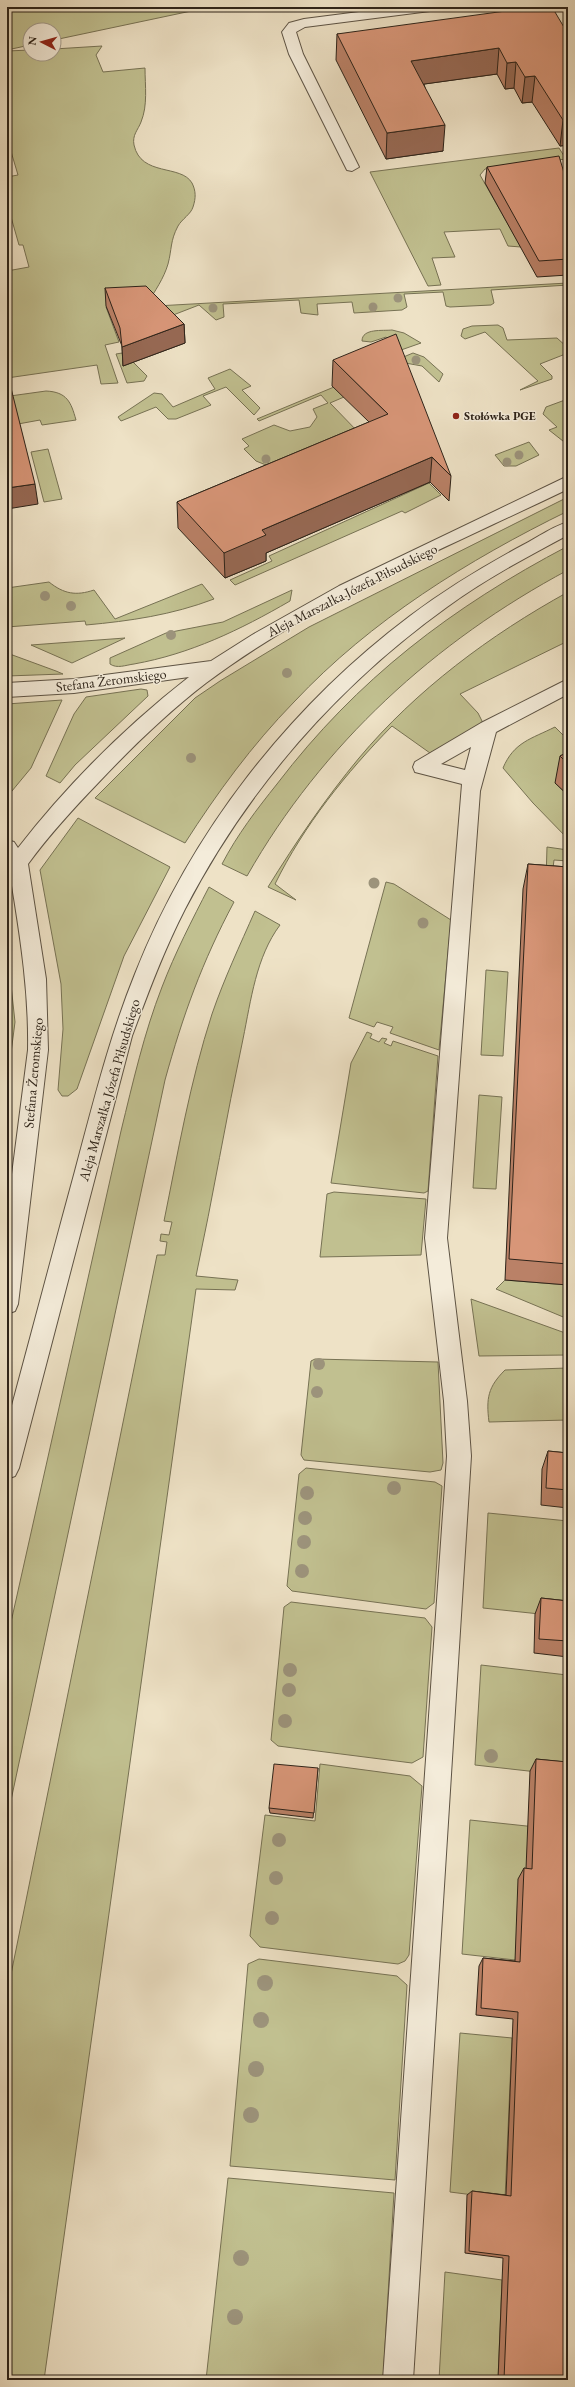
<svg xmlns="http://www.w3.org/2000/svg" width="575" height="2387" font-family="'EB Garamond',serif">
  <style>
    .green { fill: #c1c090; stroke: #777254 }
    .lines { fill: none; stroke-linecap: round; stroke-linejoin: round }
    .minor-casing { stroke: #5d5344; stroke-width: 2 }
    .minor { fill: #f4ecda; fill-rule: evenodd }
    .tree { fill: #9c937b }
    .wall { fill: #ba8167; stroke: #2d2319 }
    .shaded-wall { fill: #976954; stroke: #2d2319 }
    .building { fill: #d89678; stroke: #2d2319 }
    .poi-dot { fill: #8f2418; stroke: #f4ecda; stroke-width: 1.5 }
    .labels { text-anchor: middle; dominant-baseline: central; stroke-width: 3; stroke-linejoin: round; paint-order: stroke }
    .far-poi-label { font-size: 12px; font-weight: bold; fill: #2d2319; stroke: #f4ecda; text-anchor: start }
    .street-label { font-size: 14px; fill: #2d2319; stroke: #f4ecda }
  </style>
  <rect width="100%" height="100%" fill="#eee2c6"/>
  <filter id="stains"><feTurbulence type="fractalNoise" baseFrequency=".005" numOctaves="4"/><feColorMatrix values="0 0 0 0 .2 0 0 0 0 .09 0 0 0 0 .02 0 0 0 .5 -.17"/></filter>
  <radialGradient id="worn" r=".72"><stop offset=".6" stop-color="#630" stop-opacity="0"/><stop offset="1" stop-color="#630" stop-opacity=".3"/></radialGradient>
  <g class="green">
    <path d="M 7,7 L 222,7 L 196,10 L 54,40 L 54,30 L 30,30 L 30,45 L 7,50 Z"/>
    <path d="M 102,46 L 96,55 L 103,72 L 145,68 C 145,86 148,105 141,122 C 138,130 132,135 134,145 C 141,177 181,164 192,183 C 196,191 196,198 193,207 C 191,214 182,219 178,226 C 170,241 172,249 168,264 C 164,278 155,291 147,304 L 106,307 L 119,342 L 105,345 L 118,383 L 101,384 L 97,365 L 7,378 L 7,271 L 29,267 L 23,245 L 19,245 L 7,203 L 7,177 L 18,175 L 7,138 L 7,51 L 30,50 L 30,54 L 54,54 L 54,49 Z"/>
    <path d="M 559,148 L 566,159 L 485,169 L 480,175 L 521,247 L 508,246 L 500,229 L 444,232 L 455,257 L 432,258 L 441,285 L 428,286 L 370,172 Z"/>
    <path d="M 568,283 L 568,285 L 491,290 L 494,303 L 491,305 L 450,307 L 446,306 L 443,292 L 404,294 L 407,307 L 402,310 L 354,313 L 352,302 L 317,304 L 318,315 L 301,313 L 299,300 L 223,304 L 224,317 L 216,320 L 199,305 L 168,317 L 156,306 Z"/>
    <path d="M 498,325 L 503,328 L 507,340 L 557,338 L 568,348 L 568,353 L 540,364 L 552,376 L 552,379 L 520,390 L 538,381 L 485,332 L 465,339 L 461,336 L 463,329 L 472,326 Z"/>
    <path d="M 392,330 L 404,333 L 421,343 L 401,350 L 386,337 L 371,342 L 362,341 C 362,328 383,331 392,330 Z"/>
    <path d="M 122,353 L 127,364 L 133,362 L 147,376 L 144,381 L 127,383 L 116,354 Z"/>
    <path d="M 413,353 L 424,357 L 443,374 L 439,382 L 422,366 L 394,361 Z"/>
    <path d="M 230,369 L 251,386 L 242,390 L 260,408 L 254,415 L 226,387 L 203,396 L 211,405 L 176,419 L 168,419 L 156,407 L 121,421 L 118,417 L 154,393 L 162,394 L 173,407 L 215,389 L 208,378 Z"/>
    <path d="M 334,387 L 344,397 L 330,403 L 359,433 L 266,465 L 256,461 L 244,449 L 249,446 L 242,439 L 274,425 L 290,431 L 310,427 L 317,417 L 313,409 L 328,403 L 321,395 L 259,421 L 257,419 Z"/>
    <path d="M 46,391 C 67,392 71,402 76,420 L 42,425 L 40,420 L 18,424 L 10,396 Z"/>
    <path d="M 565,400 L 568,400 L 568,445 L 549,430 L 557,427 L 543,414 L 546,407 Z"/>
    <path d="M 529,442 L 539,455 L 516,466 L 504,466 L 495,455 Z"/>
    <path d="M 48,449 L 62,499 L 44,502 L 31,452 Z"/>
    <path d="M 429,483 L 441,495 L 405,513 L 402,511 L 235,585 L 230,580 L 272,561 L 269,556 Z"/>
    <path d="M 568,497 L 568,511 C 468,560 371,620 294,702 C 252,745 217,793 185,843 L 95,798 L 195,698 L 220,681 L 309,627 Z"/>
    <path d="M 568,546 L 568,570 C 435,641 322,744 247,876 L 222,864 C 237,835 257,809 277,784 C 357,679 452,607 568,546 Z"/>
    <path d="M 49,582 C 64,594 76,596 94,590 L 115,619 L 202,584 L 214,599 C 172,615 130,621 86,625 L 85,621 L 7,627 L 7,588 Z"/>
    <path d="M 292,590 L 290,601 C 240,630 190,654 134,664 C 126,665 117,669 110,664 L 110,658 L 166,633 L 223,622 Z"/>
    <path d="M 568,592 L 568,641 L 460,694 L 478,713 L 484,725 L 430,753 L 392,726 C 346,773 304,825 275,884 L 296,900 L 268,887 C 296,842 325,799 359,758 C 416,690 490,635 568,592 Z"/>
    <path d="M 125,638 L 72,663 L 31,645 Z"/>
    <path d="M 7,653 L 56,671 L 63,674 L 7,676 Z"/>
    <path d="M 141,689 L 147,690 L 148,696 L 75,765 L 60,783 L 46,776 L 74,714 L 86,697 Z"/>
    <path d="M 62,700 L 31,768 L 7,797 L 7,704 Z"/>
    <path d="M 555,727 L 568,740 L 568,775 L 555,783 L 568,796 L 568,839 L 533,803 L 503,768 C 514,742 531,739 555,727 Z"/>
    <path d="M 78,818 L 170,867 L 124,956 L 77,1089 L 68,1096 L 62,1096 L 58,1090 L 63,1029 L 61,984 L 40,870 Z"/>
    <path d="M 547,847 L 568,850 L 568,861 L 554,860 L 552,876 L 546,880 Z"/>
    <path d="M 386,882 L 394,884 L 451,920 L 439,1050 L 390,1033 L 393,1027 L 377,1022 L 374,1027 L 349,1018 Z"/>
    <path d="M 209,887 L 234,902 C 202,962 183,1015 165,1080 L 7,1819 L 7,1640 L 121,1131 C 133,1082 144,1033 162,987 C 175,953 192,920 209,887 Z"/>
    <path d="M 255,911 L 280,925 C 256,957 251,1000 243,1039 C 226,1118 213,1197 196,1276 L 238,1280 L 235,1290 L 196,1289 L 44,2380 L 7,2380 L 7,1994 L 157,1255 L 165,1255 L 167,1242 L 160,1241 L 161,1234 L 169,1235 L 172,1222 L 164,1221 C 178,1152 190,1082 212,1014 C 224,979 240,945 255,911 Z"/>
    <path d="M 7,948 L 15,1022 L 7,1084 Z"/>
    <path d="M 486,970 L 508,972 L 503,1056 L 481,1055 Z"/>
    <path d="M 367,1032 L 372,1034 L 370,1038 L 379,1042 L 382,1038 L 387,1039 L 384,1043 L 391,1046 L 393,1041 L 438,1056 L 428,1191 L 424,1193 L 331,1183 L 351,1063 Z"/>
    <path d="M 479,1095 L 502,1097 L 496,1189 L 473,1188 Z"/>
    <path d="M 334,1192 L 426,1199 L 421,1255 L 320,1257 L 327,1194 Z"/>
    <path d="M 505,1280 L 568,1285 L 568,1319 L 496,1289 Z"/>
    <path d="M 471,1299 L 568,1334 L 568,1355 L 479,1356 Z"/>
    <path d="M 315,1359 L 438,1362 L 443,1463 L 441,1470 L 430,1472 L 304,1460 L 301,1455 L 311,1361 Z"/>
    <path d="M 568,1368 L 568,1420 L 489,1422 C 486,1398 488,1387 505,1370 Z"/>
    <path d="M 306,1468 L 435,1482 L 442,1486 L 434,1603 L 426,1609 L 292,1591 L 287,1586 L 299,1474 Z"/>
    <path d="M 488,1513 L 568,1521 L 568,1617 L 483,1608 Z"/>
    <path d="M 291,1602 L 425,1618 L 432,1627 L 423,1757 L 412,1763 L 278,1746 L 271,1740 L 284,1607 Z"/>
    <path d="M 481,1665 L 567,1675 L 564,1775 L 475,1765 Z"/>
    <path d="M 320,1764 L 410,1776 L 422,1786 L 409,1955 L 405,1961 L 398,1964 L 260,1947 L 250,1936 L 265,1815 L 315,1821 Z"/>
    <path d="M 470,1820 L 564,1830 L 515,1960 L 462,1954 Z"/>
    <path d="M 259,1959 L 397,1976 L 407,1985 L 395,2180 L 230,2166 L 248,1964 Z"/>
    <path d="M 460,2033 L 512,2038 L 505,2199 L 450,2192 Z"/>
    <path d="M 228,2178 L 394,2193 L 383,2380 L 206,2380 Z"/>
    <path d="M 445,2272 L 502,2280 L 498,2380 L 439,2380 Z"/>
  </g>
  <g class="lines">
    <defs>
      <g id="minor">
        <path d="M 398,7 L 437,7 L 430,11 L 305,27 L 296,32 L 303,54 L 359,167 L 352,171 L 347,170 L 289,54 L 282,32 L 289,23 L 304,19 Z"/>
        <path d="M 568,476 L 568,489 C 446,548 315,601 206,683 C 167,713 132,747 98,783 C 73,809 49,835 28,864 L 46,979 L 48,1050 L 18,1304 L 15,1311 L 7,1314 L 7,1213 L 28,1050 C 29,995 21,941 12,886 L 7,888 L 7,840 L 14,842 L 18,848 C 67,785 126,726 189,677 L 74,693 L 7,697 L 7,683 L 74,679 L 211,661 L 252,635 L 339,586 Z"/>
        <path d="M 568,522 L 568,535 C 527,557 485,579 447,607 C 337,686 247,789 185,909 C 164,950 148,993 132,1036 L 19,1468 L 15,1476 L 7,1479 L 7,1424 C 30,1339 52,1255 75,1171 C 93,1104 109,1038 135,974 C 191,832 289,707 410,616 C 446,589 484,566 523,545 C 538,537 552,527 568,522 Z"/>
        <path d="M 568,679 L 568,694 L 496,732 L 480,791 L 447,1238 L 467,1401 L 471,1456 L 413,2380 L 383,2380 L 447,1456 L 444,1401 L 425,1238 L 462,784 L 415,772 L 413,767 L 415,762 L 481,723 ZM 471,747 L 465,770 L 441,764 Z"/>
      </g>
    </defs>
    <use href="#minor" class="minor-casing"/>
    <use href="#minor" class="minor"/>
  </g>
  <g class="tree">
    <circle cx="398" cy="298" r="4.5"/>
    <circle cx="373" cy="307" r="4.5"/>
    <circle cx="213" cy="308" r="4.5"/>
    <circle cx="416" cy="360" r="4.5"/>
    <circle cx="519" cy="455" r="4.5"/>
    <circle cx="266" cy="459" r="4.5"/>
    <circle cx="507" cy="462" r="4.5"/>
    <circle cx="45" cy="596" r="5"/>
    <circle cx="71" cy="606" r="5"/>
    <circle cx="171" cy="635" r="5"/>
    <circle cx="287" cy="673" r="5"/>
    <circle cx="191" cy="758" r="5"/>
    <circle cx="374" cy="883" r="5.5"/>
    <circle cx="423" cy="923" r="5.5"/>
    <circle cx="319" cy="1364" r="6"/>
    <circle cx="317" cy="1392" r="6"/>
    <circle cx="394" cy="1488" r="7"/>
    <circle cx="307" cy="1493" r="7"/>
    <circle cx="305" cy="1518" r="7"/>
    <circle cx="304" cy="1542" r="7"/>
    <circle cx="302" cy="1571" r="7"/>
    <circle cx="290" cy="1670" r="7"/>
    <circle cx="289" cy="1690" r="7"/>
    <circle cx="285" cy="1721" r="7"/>
    <circle cx="491" cy="1756" r="7"/>
    <circle cx="279" cy="1840" r="7"/>
    <circle cx="276" cy="1878" r="7"/>
    <circle cx="272" cy="1918" r="7"/>
    <circle cx="265" cy="1983" r="8"/>
    <circle cx="261" cy="2020" r="8"/>
    <circle cx="256" cy="2069" r="8"/>
    <circle cx="251" cy="2115" r="8"/>
    <circle cx="241" cy="2258" r="8"/>
    <circle cx="235" cy="2317" r="8"/>
  </g>
  <g class="wall">
    <path d="M 337,34 L 568,34 L 568,145 L 560,146 L 532,102 L 522,103 L 514,88 L 505,89 L 497,74 L 424,84 L 443,151 L 386,159 L 336,60 Z"/>
    <path d="M 487,167 L 568,186 L 568,275 L 537,277 L 485,183 Z"/>
    <path d="M 105,288 L 184,324 L 185,343 L 123,366 L 122,346 L 106,306 Z"/>
    <path d="M 333,360 L 451,476 L 449,501 L 430,482 L 266,553 L 266,561 L 225,578 L 178,528 L 177,502 L 369,422 L 332,386 Z"/>
    <path d="M 568,752 L 568,795 L 555,783 L 560,756 Z"/>
    <path d="M 528,864 L 568,867 L 568,1285 L 505,1280 L 523,889 Z"/>
    <path d="M 548,1451 L 568,1453 L 568,1508 L 541,1505 L 542,1469 Z"/>
    <path d="M 541,1598 L 568,1601 L 568,2380 L 498,2380 L 503,2258 L 465,2253 L 467,2195 L 472,2191 L 506,2195 L 513,2019 L 476,2015 L 479,1966 L 483,1958 L 515,1961 L 518,1879 L 524,1868 L 526,1869 L 530,1771 L 536,1759 L 565,1762 L 568,1657 L 534,1653 L 535,1614 Z"/>
    <path d="M 318,1768 L 313,1818 L 270,1813 L 269,1808 Z"/>
  </g>
  <g class="shaded-wall">
    <path d="M 499,48 L 497,74 L 410,86 L 411,61 Z"/>
    <path d="M 516,62 L 514,88 L 505,89 L 507,63 Z"/>
    <path d="M 535,76 L 532,102 L 522,103 L 525,77 Z"/>
    <path d="M 563,120 L 568,120 L 568,145 L 560,146 Z"/>
    <path d="M 445,125 L 443,151 L 386,159 L 387,133 Z"/>
    <path d="M 184,324 L 185,343 L 123,366 L 122,347 Z"/>
    <path d="M 432,457 L 430,482 L 266,553 L 266,561 L 225,578 L 224,553 L 262,530 Z"/>
    <path d="M 35,484 L 38,504 L 7,509 L 7,488 Z"/>
  </g>
  <g class="building">
    <path d="M 535,7 L 552,7 L 568,34 L 568,120 L 563,120 L 535,76 L 525,77 L 516,62 L 507,63 L 499,48 L 411,61 L 445,125 L 387,133 L 337,34 Z"/>
    <path d="M 559,156 L 568,186 L 568,259 L 539,261 L 487,167 Z"/>
    <path d="M 146,286 L 184,324 L 122,347 L 120,328 L 105,288 Z"/>
    <path d="M 396,334 L 451,476 L 432,457 L 262,530 L 266,535 L 224,553 L 177,502 L 388,414 L 333,360 Z"/>
    <path d="M 7,376 L 8,376 L 35,484 L 7,488 Z"/>
    <path d="M 568,752 L 568,764 L 560,756 Z"/>
    <path d="M 528,864 L 568,867 L 568,1264 L 509,1259 Z"/>
    <path d="M 548,1451 L 568,1453 L 568,1490 L 546,1488 Z"/>
    <path d="M 541,1598 L 568,1601 L 568,1641 L 539,1639 Z"/>
    <path d="M 536,1759 L 568,1762 L 568,2380 L 504,2380 L 509,2256 L 469,2251 L 472,2191 L 511,2196 L 518,2012 L 481,2008 L 483,1958 L 520,1962 L 524,1868 L 532,1869 Z"/>
    <path d="M 274,1764 L 318,1768 L 314,1813 L 269,1808 Z"/>
  </g>
  <circle class="poi-dot" cx="456" cy="416" r="4"/>
  <g class="labels">
    <g class="far-poi-label">
      <text x="464" y="416">Stołówka PGE</text>
    </g>
    <g class="street-label">
      <text transform="translate(352 590) rotate(-27)">Aleja Marszałka Józefa Piłsudskiego</text>
      <text transform="translate(111 680) rotate(-7)">Stefana Żeromskiego</text>
      <text transform="translate(33 1073) rotate(-85)">Stefana Żeromskiego</text>
      <text transform="translate(109 1090) rotate(-74)">Aleja Marszałka Józefa Piłsudskiego</text>
    </g>
  </g>
  <rect width="575" height="2387" fill="none" stroke="#eee2c6" stroke-width="24"/>
  <rect x="8" y="8" width="559" height="2371" fill="none" stroke="#2d2319" stroke-width="2"/>
  <rect x="12" y="12" width="551" height="2363" fill="none" stroke="#2d2319"/>
  <g transform="translate(42 42) rotate(276)"><circle r="19" fill="#f4ecda" stroke="#a49c8d"/>
  <path d="M0-3L7 15L0 10L-7 15Z" fill="#8f2418"/>
  <text y="-6" font-size="11" font-weight="bold" text-anchor="middle" fill="#2d2319">N</text>
  </g>
  <rect width="100%" height="100%" filter="url(#stains)"/>
  <rect width="100%" height="100%" fill="url(#worn)"/>
</svg>
